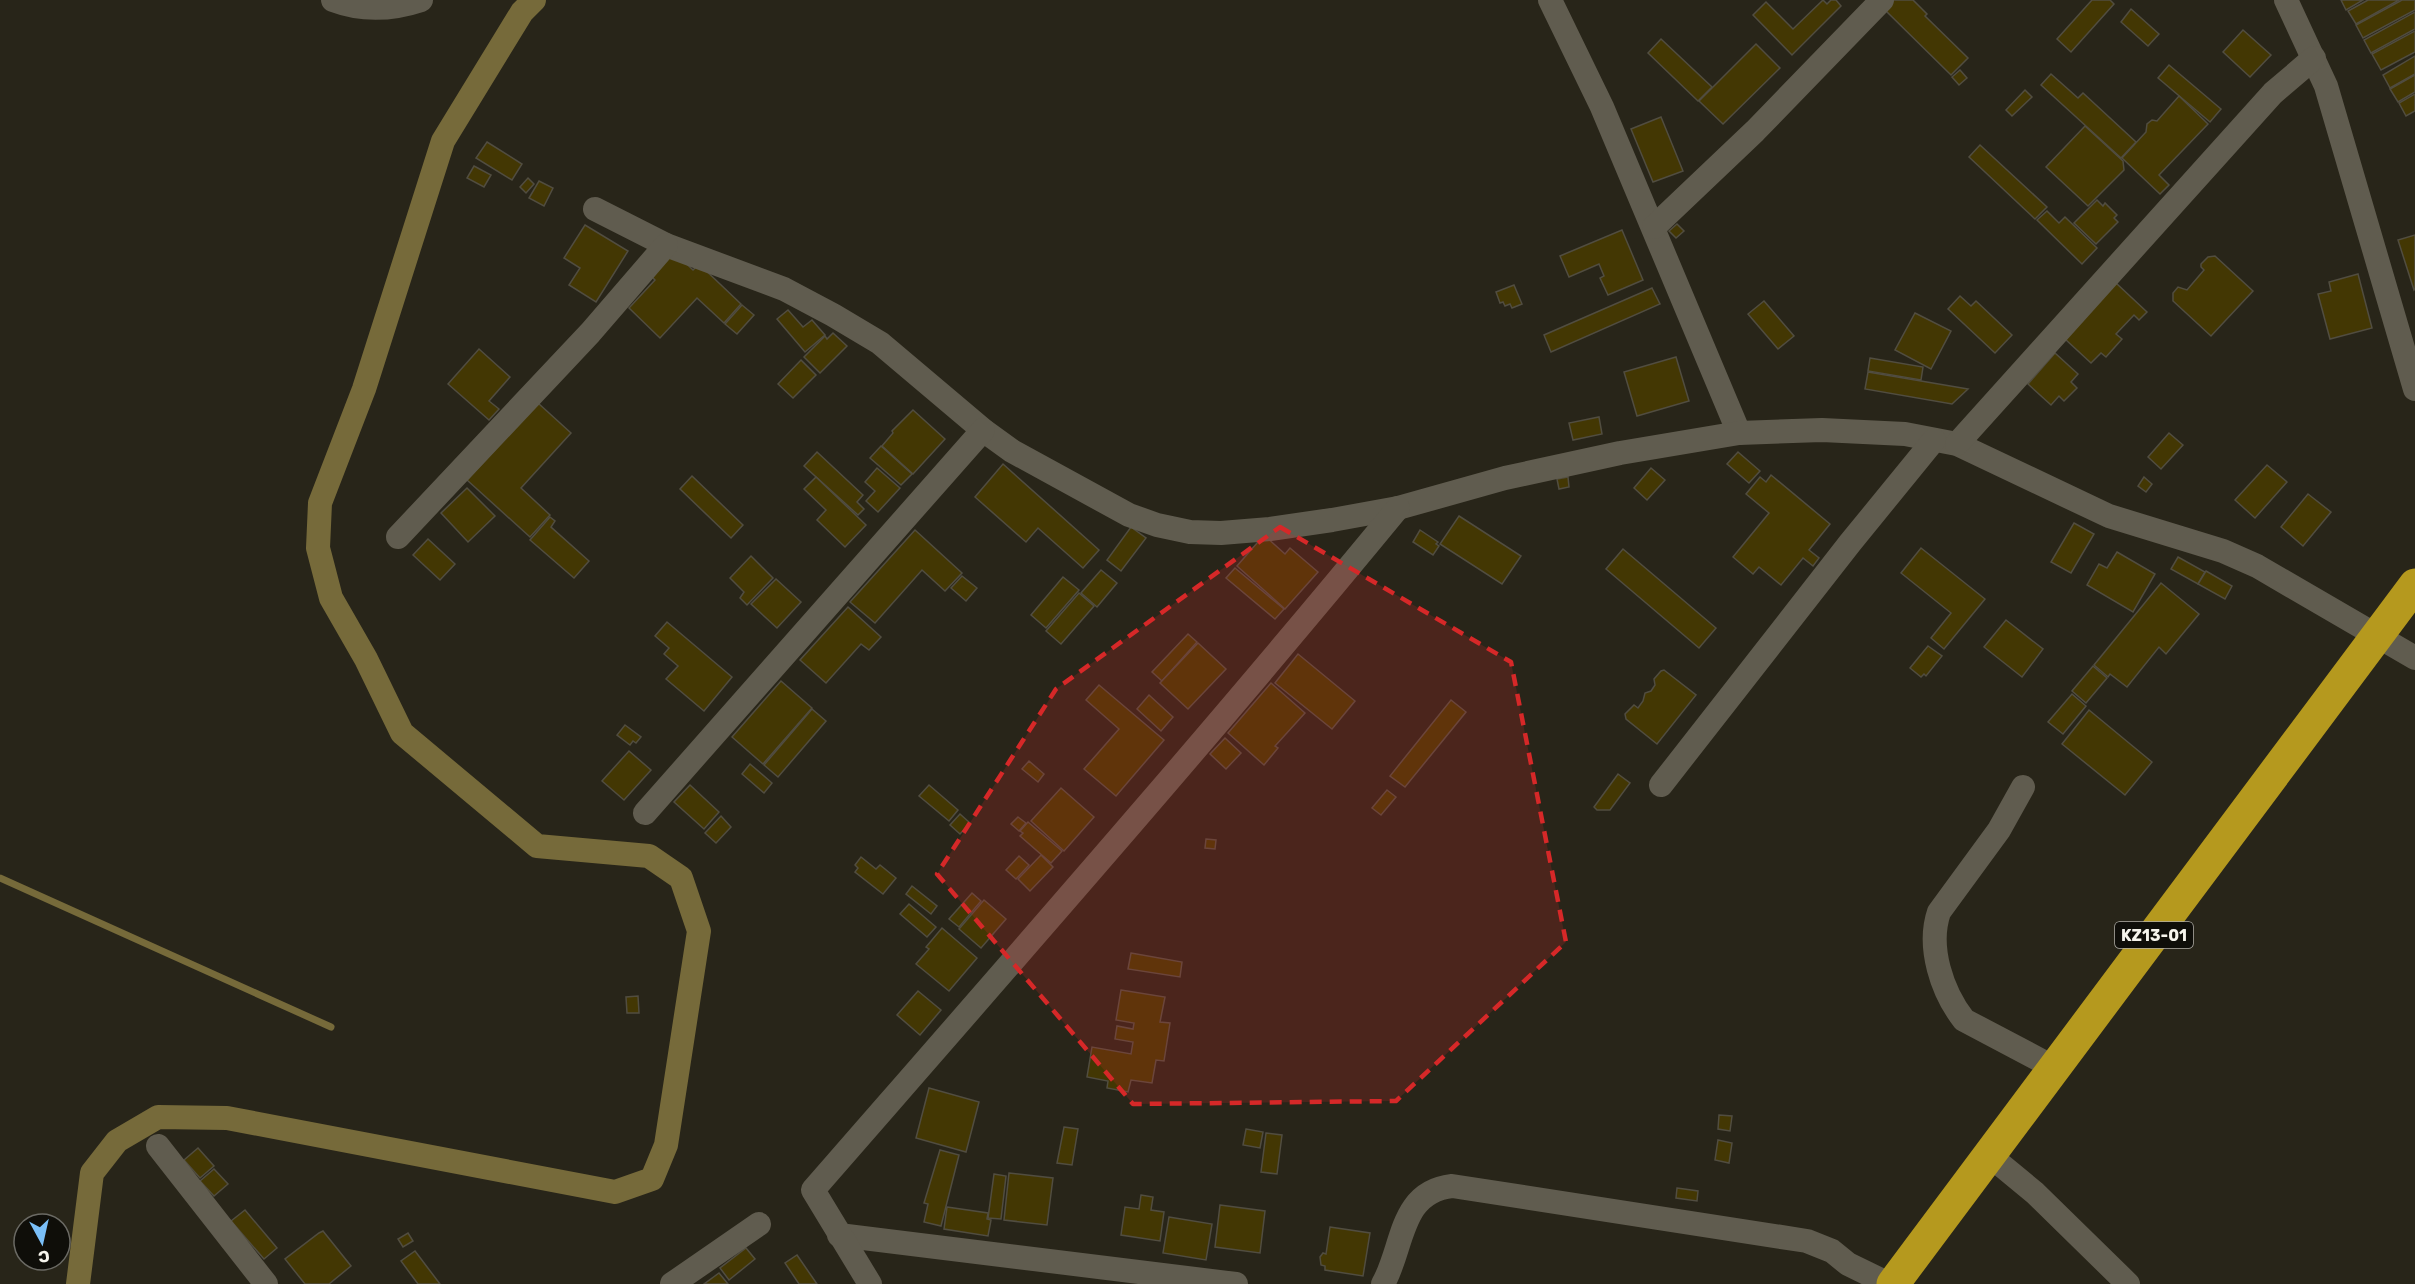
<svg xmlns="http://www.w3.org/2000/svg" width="2415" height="1284" font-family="Rubik,sans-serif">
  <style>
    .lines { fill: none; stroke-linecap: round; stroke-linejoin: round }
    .stream { stroke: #766a3a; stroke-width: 7 }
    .canal { stroke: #766a3a; stroke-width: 24 }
    .building { fill: #433703; stroke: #514d40; stroke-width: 1.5 }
    .street { stroke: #605c4f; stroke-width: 24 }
    .highway { stroke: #b5991e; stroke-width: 33 }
    .marked { fill: #d62828; fill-opacity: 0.2; stroke: #d62828; stroke-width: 4.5; stroke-dasharray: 12 8; stroke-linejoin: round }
    .labels { text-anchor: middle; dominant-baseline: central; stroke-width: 4.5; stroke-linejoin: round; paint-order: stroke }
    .shield { fill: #0f0e09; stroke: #b1afa8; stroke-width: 1.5 }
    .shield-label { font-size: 16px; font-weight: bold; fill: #f6f4ec }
  </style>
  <rect width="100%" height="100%" fill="#282519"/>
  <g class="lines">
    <path class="stream" d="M 0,878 L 331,1027"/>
    <path class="canal" d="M 78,1284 L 92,1173 L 117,1141 L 158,1117 L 227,1118 L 615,1192 L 652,1179 L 666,1145 L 699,931 L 681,878 L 649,856 L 537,846 L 402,733 L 366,659 L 331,598 L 318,548 L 320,503 L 364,389 L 443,141 L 522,12 L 534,0"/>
  </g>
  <g class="building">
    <path d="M 1823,0 L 1827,4 L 1831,0 L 1836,0 L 1841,6 L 1792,55 L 1753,15 L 1766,2 L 1793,29 Z"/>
    <path d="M 1894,0 L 1913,0 L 1927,14 L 1925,16 L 1968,58 L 1951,75 L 1884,9 Z"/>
    <path d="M 2092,0 L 2110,0 L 2114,4 L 2071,52 L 2057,39 Z"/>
    <path d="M 2341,0 L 2363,0 L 2346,10 Z"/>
    <path d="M 2368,0 L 2399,0 L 2356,24 L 2348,11 Z"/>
    <path d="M 2402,0 L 2415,0 L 2415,10 L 2363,38 L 2356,25 Z"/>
    <path d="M 2131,9 L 2159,34 L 2148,46 L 2121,22 Z"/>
    <path d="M 2415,12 L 2415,29 L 2371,53 L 2364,40 Z"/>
    <path d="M 2243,30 L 2271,55 L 2250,77 L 2223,52 Z"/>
    <path d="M 2415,31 L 2415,52 L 2381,70 L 2372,54 Z"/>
    <path d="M 1661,39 L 1712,87 L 1698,101 L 1648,53 Z"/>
    <path d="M 1756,44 L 1780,68 L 1723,124 L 1699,101 Z"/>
    <path d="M 2415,56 L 2415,74 L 2390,88 L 2383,75 Z"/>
    <path d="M 2169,65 L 2221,109 L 2210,122 L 2158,78 Z"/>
    <path d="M 1960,70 L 1967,78 L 1959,85 L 1952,77 Z"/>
    <path d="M 2051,74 L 2078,98 L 2083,93 L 2136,142 L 2121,158 L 2041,85 Z"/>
    <path d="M 2415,75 L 2415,92 L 2398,102 L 2390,89 Z"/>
    <path d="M 2025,90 L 2032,97 L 2012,116 L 2006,110 Z"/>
    <path d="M 2415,94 L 2415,111 L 2406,116 L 2399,103 Z"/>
    <path d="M 2179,96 L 2208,124 L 2159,175 L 2169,185 L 2160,194 L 2122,158 L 2146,132 L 2147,124 L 2152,120 L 2157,121 Z"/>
    <path d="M 1661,117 L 1683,171 L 1653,182 L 1631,129 Z"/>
    <path d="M 2085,126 L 2123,161 L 2124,170 L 2088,206 L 2046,167 Z"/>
    <path d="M 487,142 L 522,164 L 512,180 L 476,158 Z"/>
    <path d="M 1980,145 L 2047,207 L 2035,219 L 1969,157 Z"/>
    <path d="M 474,166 L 491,175 L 484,187 L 467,178 Z"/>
    <path d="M 528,178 L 534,184 L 526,193 L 520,187 Z"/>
    <path d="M 539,181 L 553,188 L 544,206 L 529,198 Z"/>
    <path d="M 2097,200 L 2103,206 L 2105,203 L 2117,215 L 2114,218 L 2118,222 L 2096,244 L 2074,223 Z"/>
    <path d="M 2047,211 L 2059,223 L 2065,217 L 2097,248 L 2082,264 L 2037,220 Z"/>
    <path d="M 1677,224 L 1684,231 L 1676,238 L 1669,231 Z"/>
    <path d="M 585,225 L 628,251 L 596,302 L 569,285 L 580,268 L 564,258 Z"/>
    <path d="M 1622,230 L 1643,280 L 1608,295 L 1600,278 L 1604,276 L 1599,264 L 1569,277 L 1560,256 Z"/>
    <path d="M 2415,235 L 2415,289 L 2414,290 L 2398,240 Z"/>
    <path d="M 673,251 L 693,270 L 699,264 L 741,304 L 724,323 L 697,298 L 660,338 L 629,308 L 655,280 L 649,274 Z"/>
    <path d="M 2215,256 L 2253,291 L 2211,336 L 2173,301 L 2173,293 L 2178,287 L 2187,290 L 2204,270 L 2201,267 L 2201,264 L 2208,257 Z"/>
    <path d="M 2358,274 L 2372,328 L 2330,339 L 2318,294 L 2331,291 L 2329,282 Z"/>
    <path d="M 2116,283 L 2147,312 L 2139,320 L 2134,315 L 2116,334 L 2122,339 L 2106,357 L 2101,353 L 2091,363 L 2065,339 Z"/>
    <path d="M 1514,285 L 1522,304 L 1512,308 L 1510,304 L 1505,306 L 1503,302 L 1500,303 L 1496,292 Z"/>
    <path d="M 1652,288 L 1660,304 L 1551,352 L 1544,335 Z"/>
    <path d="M 1960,296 L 1971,306 L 1976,301 L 2012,335 L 1995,353 L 1948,309 Z"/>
    <path d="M 1764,301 L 1794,336 L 1778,349 L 1748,314 Z"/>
    <path d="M 742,305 L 754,315 L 737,334 L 725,324 Z"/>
    <path d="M 788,310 L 803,327 L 812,320 L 825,335 L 805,352 L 777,319 Z"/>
    <path d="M 1915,313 L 1951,331 L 1931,369 L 1895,350 Z"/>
    <path d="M 833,333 L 847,346 L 820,373 L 804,357 L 825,336 L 827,339 Z"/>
    <path d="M 479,349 L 510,377 L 489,401 L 499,409 L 489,420 L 448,384 Z"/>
    <path d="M 2055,353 L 2078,374 L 2071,382 L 2077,388 L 2064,401 L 2059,396 L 2051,405 L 2028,384 Z"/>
    <path d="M 1676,357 L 1689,401 L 1637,416 L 1624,372 Z"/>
    <path d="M 1870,358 L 1923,367 L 1921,380 L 1868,371 Z"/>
    <path d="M 801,360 L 816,375 L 793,398 L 778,384 Z"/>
    <path d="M 1868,372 L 1968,389 L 1952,404 L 1865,389 Z"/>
    <path d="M 538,403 L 571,433 L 521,488 L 550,515 L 530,537 L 467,480 Z"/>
    <path d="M 913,410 L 945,439 L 913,474 L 882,446 L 893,433 L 892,431 Z"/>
    <path d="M 1599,417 L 1602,434 L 1573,440 L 1569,423 Z"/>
    <path d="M 2169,433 L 2183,445 L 2161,469 L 2148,457 Z"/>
    <path d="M 881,446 L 912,474 L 901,485 L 870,458 Z"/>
    <path d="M 817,452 L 863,495 L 857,502 L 864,509 L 858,515 L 804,466 Z"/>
    <path d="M 1738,452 L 1760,471 L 1749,483 L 1727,464 Z"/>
    <path d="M 1003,464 L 1099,550 L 1083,568 L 1038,528 L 1026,542 L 975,497 Z"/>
    <path d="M 2267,465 L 2287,482 L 2255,518 L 2235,500 Z"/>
    <path d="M 877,468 L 900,488 L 878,512 L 866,501 L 875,491 L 865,482 Z"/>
    <path d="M 1651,468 L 1665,480 L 1647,500 L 1634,488 Z"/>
    <path d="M 1771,475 L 1830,524 L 1809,550 L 1819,558 L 1813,566 L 1803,558 L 1781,585 L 1759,567 L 1753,574 L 1733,557 L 1769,513 L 1746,494 L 1760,477 L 1766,482 Z"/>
    <path d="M 692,476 L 743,525 L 731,538 L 680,489 Z"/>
    <path d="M 816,477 L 866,525 L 845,547 L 817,520 L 826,510 L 804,489 Z"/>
    <path d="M 1568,477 L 1569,487 L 1559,489 L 1557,479 Z"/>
    <path d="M 2144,477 L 2152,484 L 2146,492 L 2138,486 Z"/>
    <path d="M 467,488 L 495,516 L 468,542 L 441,513 Z"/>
    <path d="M 2308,494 L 2331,512 L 2303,546 L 2281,527 Z"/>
    <path d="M 1459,516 L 1521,556 L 1502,584 L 1440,544 Z"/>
    <path d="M 550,517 L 555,521 L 551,527 L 589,561 L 574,578 L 530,540 Z"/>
    <path d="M 2074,523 L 2094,534 L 2071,573 L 2051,562 Z"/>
    <path d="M 1131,527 L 1146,538 L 1121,571 L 1107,560 Z"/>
    <path d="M 915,530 L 962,573 L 945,591 L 922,570 L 875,623 L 850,602 Z"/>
    <path d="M 1420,530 L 1438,542 L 1436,544 L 1439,546 L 1433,555 L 1413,542 Z"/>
    <path d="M 1264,535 L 1285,554 L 1290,548 L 1318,572 L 1285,609 L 1237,566 Z"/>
    <path d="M 428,539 L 455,564 L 440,580 L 413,555 Z"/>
    <path d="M 1921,548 L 1985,599 L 1944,649 L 1931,638 L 1951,613 L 1901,573 Z"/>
    <path d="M 1623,549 L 1716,628 L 1699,648 L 1606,569 Z"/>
    <path d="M 2117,552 L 2155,574 L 2133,612 L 2087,585 L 2099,564 L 2107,568 Z"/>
    <path d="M 751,556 L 773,578 L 747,605 L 740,598 L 744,592 L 730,578 Z"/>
    <path d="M 2178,557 L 2205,572 L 2198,584 L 2171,569 Z"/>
    <path d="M 1235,568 L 1284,609 L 1275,619 L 1226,578 Z"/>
    <path d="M 1101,570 L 1117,583 L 1097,607 L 1081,593 Z"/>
    <path d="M 2206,571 L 2232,586 L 2225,599 L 2198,584 Z"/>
    <path d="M 962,576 L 977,588 L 966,601 L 951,588 Z"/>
    <path d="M 1063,577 L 1079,590 L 1046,628 L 1031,615 Z"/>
    <path d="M 776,579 L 801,602 L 777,628 L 751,604 Z"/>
    <path d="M 2161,583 L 2199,614 L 2166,654 L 2159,647 L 2127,687 L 2110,674 L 2108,677 L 2094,665 Z"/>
    <path d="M 1079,593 L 1094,606 L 1061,644 L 1046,631 Z"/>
    <path d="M 848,607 L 881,637 L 869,650 L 861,644 L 826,683 L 800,660 Z"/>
    <path d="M 2006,620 L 2043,649 L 2022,677 L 1984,647 Z"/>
    <path d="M 667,622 L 732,677 L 704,711 L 666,679 L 678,666 L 664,654 L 669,648 L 655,636 Z"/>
    <path d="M 1188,634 L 1197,642 L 1162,681 L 1152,672 Z"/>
    <path d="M 1198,643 L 1226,669 L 1188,709 L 1160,683 Z"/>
    <path d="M 1928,646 L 1942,656 L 1926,676 L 1924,674 L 1921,677 L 1910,668 Z"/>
    <path d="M 1298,654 L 1355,701 L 1332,729 L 1275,683 Z"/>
    <path d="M 2093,666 L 2107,678 L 2086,703 L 2072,691 Z"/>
    <path d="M 1664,670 L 1696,695 L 1657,744 L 1626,719 L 1625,714 L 1634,705 L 1638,708 L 1643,701 L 1645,693 L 1651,691 L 1655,685 L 1654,679 L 1661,671 Z"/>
    <path d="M 781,681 L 812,708 L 763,764 L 732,737 Z"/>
    <path d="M 1271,683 L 1305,713 L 1275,746 L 1278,748 L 1264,765 L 1228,733 Z"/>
    <path d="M 1099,685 L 1164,740 L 1116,796 L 1084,769 L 1119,729 L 1086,700 Z"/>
    <path d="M 2072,694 L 2086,706 L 2063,734 L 2048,722 Z"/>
    <path d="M 1149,695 L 1173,717 L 1161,731 L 1137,709 Z"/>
    <path d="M 1451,700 L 1466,712 L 1405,787 L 1390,776 Z"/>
    <path d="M 812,709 L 826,721 L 778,777 L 764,765 Z"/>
    <path d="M 2089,710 L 2152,762 L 2125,795 L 2062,744 Z"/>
    <path d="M 625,725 L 641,737 L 636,743 L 633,741 L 630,745 L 617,735 Z"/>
    <path d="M 1225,738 L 1241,753 L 1226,769 L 1210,754 Z"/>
    <path d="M 629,751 L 651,770 L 624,800 L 602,781 Z"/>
    <path d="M 1029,761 L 1044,774 L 1038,782 L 1022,769 Z"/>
    <path d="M 750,764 L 772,783 L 764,793 L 742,774 Z"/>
    <path d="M 1618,774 L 1630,783 L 1610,810 L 1597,810 L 1594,807 Z"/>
    <path d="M 690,785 L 719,812 L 704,829 L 674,802 Z"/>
    <path d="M 929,785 L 958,810 L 949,821 L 919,796 Z"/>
    <path d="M 1061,788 L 1094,817 L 1064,851 L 1031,821 Z"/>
    <path d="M 1387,790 L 1396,797 L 1381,815 L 1372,808 Z"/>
    <path d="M 960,814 L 970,823 L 960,834 L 950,825 Z"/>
    <path d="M 721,816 L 731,827 L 716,843 L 705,833 Z"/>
    <path d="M 1018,817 L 1026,823 L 1019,831 L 1011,824 Z"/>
    <path d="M 1028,822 L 1062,851 L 1051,863 L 1020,836 L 1023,833 L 1020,831 Z"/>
    <path d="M 1206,839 L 1216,840 L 1215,849 L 1205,848 Z"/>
    <path d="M 1041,855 L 1053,867 L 1030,891 L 1018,879 Z"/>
    <path d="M 1019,856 L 1029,865 L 1016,879 L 1006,870 Z"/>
    <path d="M 861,857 L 876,869 L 880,865 L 896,878 L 883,894 L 855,872 L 858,868 L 855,865 Z"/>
    <path d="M 912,886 L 937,906 L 931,914 L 906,894 Z"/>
    <path d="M 972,893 L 981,901 L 959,927 L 949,919 Z"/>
    <path d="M 984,900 L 1006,919 L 981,948 L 959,929 Z"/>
    <path d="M 909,904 L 936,927 L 927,937 L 900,914 Z"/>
    <path d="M 942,928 L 977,958 L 949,991 L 916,964 L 929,949 L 926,947 Z"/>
    <path d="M 1131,953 L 1182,962 L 1180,977 L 1128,969 Z"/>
    <path d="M 1121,990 L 1165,997 L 1160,1022 L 1170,1023 L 1164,1061 L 1156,1060 L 1152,1083 L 1131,1080 L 1128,1092 L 1107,1088 L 1108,1081 L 1087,1077 L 1092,1047 L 1131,1054 L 1133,1042 L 1115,1039 L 1117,1026 L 1133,1029 L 1134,1023 L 1116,1020 Z"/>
    <path d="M 918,991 L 941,1010 L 920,1035 L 897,1015 Z"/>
    <path d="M 638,996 L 639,1013 L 627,1013 L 626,997 Z"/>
    <path d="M 929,1088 L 979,1102 L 966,1152 L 916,1138 Z"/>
    <path d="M 1719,1115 L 1732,1116 L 1730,1131 L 1718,1129 Z"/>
    <path d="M 1064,1127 L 1078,1129 L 1072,1165 L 1057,1163 Z"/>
    <path d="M 1246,1129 L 1263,1132 L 1260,1148 L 1243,1145 Z"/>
    <path d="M 1266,1133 L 1282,1135 L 1277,1174 L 1261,1172 Z"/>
    <path d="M 1718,1140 L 1732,1143 L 1729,1163 L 1715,1160 Z"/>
    <path d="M 198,1148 L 214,1166 L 200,1178 L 184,1160 Z"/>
    <path d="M 940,1150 L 959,1155 L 941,1226 L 924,1222 L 928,1204 L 924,1203 Z"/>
    <path d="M 214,1169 L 228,1184 L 214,1196 L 200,1181 Z"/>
    <path d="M 1009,1173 L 1053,1178 L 1047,1225 L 1004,1220 Z"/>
    <path d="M 994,1174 L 1006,1176 L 1001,1219 L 988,1218 Z"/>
    <path d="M 1677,1188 L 1698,1191 L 1697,1201 L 1676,1198 Z"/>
    <path d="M 1141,1195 L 1153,1197 L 1151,1210 L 1164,1212 L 1160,1241 L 1121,1235 L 1125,1207 L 1139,1209 Z"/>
    <path d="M 1220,1205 L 1265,1211 L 1260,1253 L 1215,1247 Z"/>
    <path d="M 947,1207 L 988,1213 L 987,1219 L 991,1220 L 988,1236 L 944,1229 Z"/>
    <path d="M 245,1210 L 277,1248 L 264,1259 L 231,1221 Z"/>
    <path d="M 1169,1217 L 1212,1224 L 1206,1260 L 1163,1253 Z"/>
    <path d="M 1330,1227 L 1370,1233 L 1363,1276 L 1325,1270 L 1325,1266 L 1321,1265 L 1320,1257 L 1323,1253 L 1326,1254 Z"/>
    <path d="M 323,1231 L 351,1266 L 329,1284 L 305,1284 L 285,1259 L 319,1233 Z"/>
    <path d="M 408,1233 L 413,1241 L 403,1247 L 398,1239 Z"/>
    <path d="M 746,1248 L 755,1259 L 729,1280 L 720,1268 Z"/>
    <path d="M 415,1251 L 440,1284 L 418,1284 L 401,1261 Z"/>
    <path d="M 797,1255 L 817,1284 L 799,1284 L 785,1263 Z"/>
    <path d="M 719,1273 L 728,1284 L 704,1284 Z"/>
  </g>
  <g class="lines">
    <g class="street">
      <path d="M 333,0 C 362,11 391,10 421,0"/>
      <path d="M 1550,0 L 1602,107 L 1739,433"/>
      <path d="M 2286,0 L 2326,86 L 2415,389"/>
      <path d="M 595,209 L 666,245 L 784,289 L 833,315 L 880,343 L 983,430 L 1012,451 L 1129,515 L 1157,525 L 1190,532 L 1221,533 L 1270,529 L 1332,520 L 1398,508 L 1505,478 L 1620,453 L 1739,433 L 1822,430 L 1905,434 L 1957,444 L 2109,516 L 2223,551 L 2257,566 L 2415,658"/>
      <path d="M 1654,227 L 1755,131 L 1882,0"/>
      <path d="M 1957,444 L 2273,93 L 2314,58"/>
      <path d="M 398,537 L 590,333 L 666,245"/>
      <path d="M 1661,785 L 1850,543 L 1934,440"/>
      <path d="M 2023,787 L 1999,830 L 1939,912 C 1927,947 1942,992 1964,1020 L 2055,1068"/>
      <path d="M 645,813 L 983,430"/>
      <path d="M 158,1146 L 266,1284"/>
      <path d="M 1989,1155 L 2035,1193 L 2128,1284"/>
      <path d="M 839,1235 L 1236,1284"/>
      <path d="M 672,1284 L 759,1224"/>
      <path d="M 870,1284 L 813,1190 C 1010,964 1208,739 1398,508"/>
      <path d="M 1383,1284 C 1404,1247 1399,1192 1452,1186 L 1807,1241 L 1832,1251 L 1848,1264 L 1889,1284"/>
    </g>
    <path class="highway" d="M 1893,1284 L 2415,585"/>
  </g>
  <path class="marked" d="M 1280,527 L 1511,662 L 1566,942 L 1396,1101 L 1133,1104 L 937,874 L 1056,689 Z"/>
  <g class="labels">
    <rect class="shield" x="2115" y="922" width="78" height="26" rx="4.5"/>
    <g class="shield-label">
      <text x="2154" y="935">KZ13-01</text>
    </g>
  </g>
  <g transform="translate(42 1242) rotate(172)"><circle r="28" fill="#0f0e09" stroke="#6b6a64" stroke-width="1.5"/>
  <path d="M0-4.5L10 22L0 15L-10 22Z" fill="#7abff8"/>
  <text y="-9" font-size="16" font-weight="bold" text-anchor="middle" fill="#f6f4ec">С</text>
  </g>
</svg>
